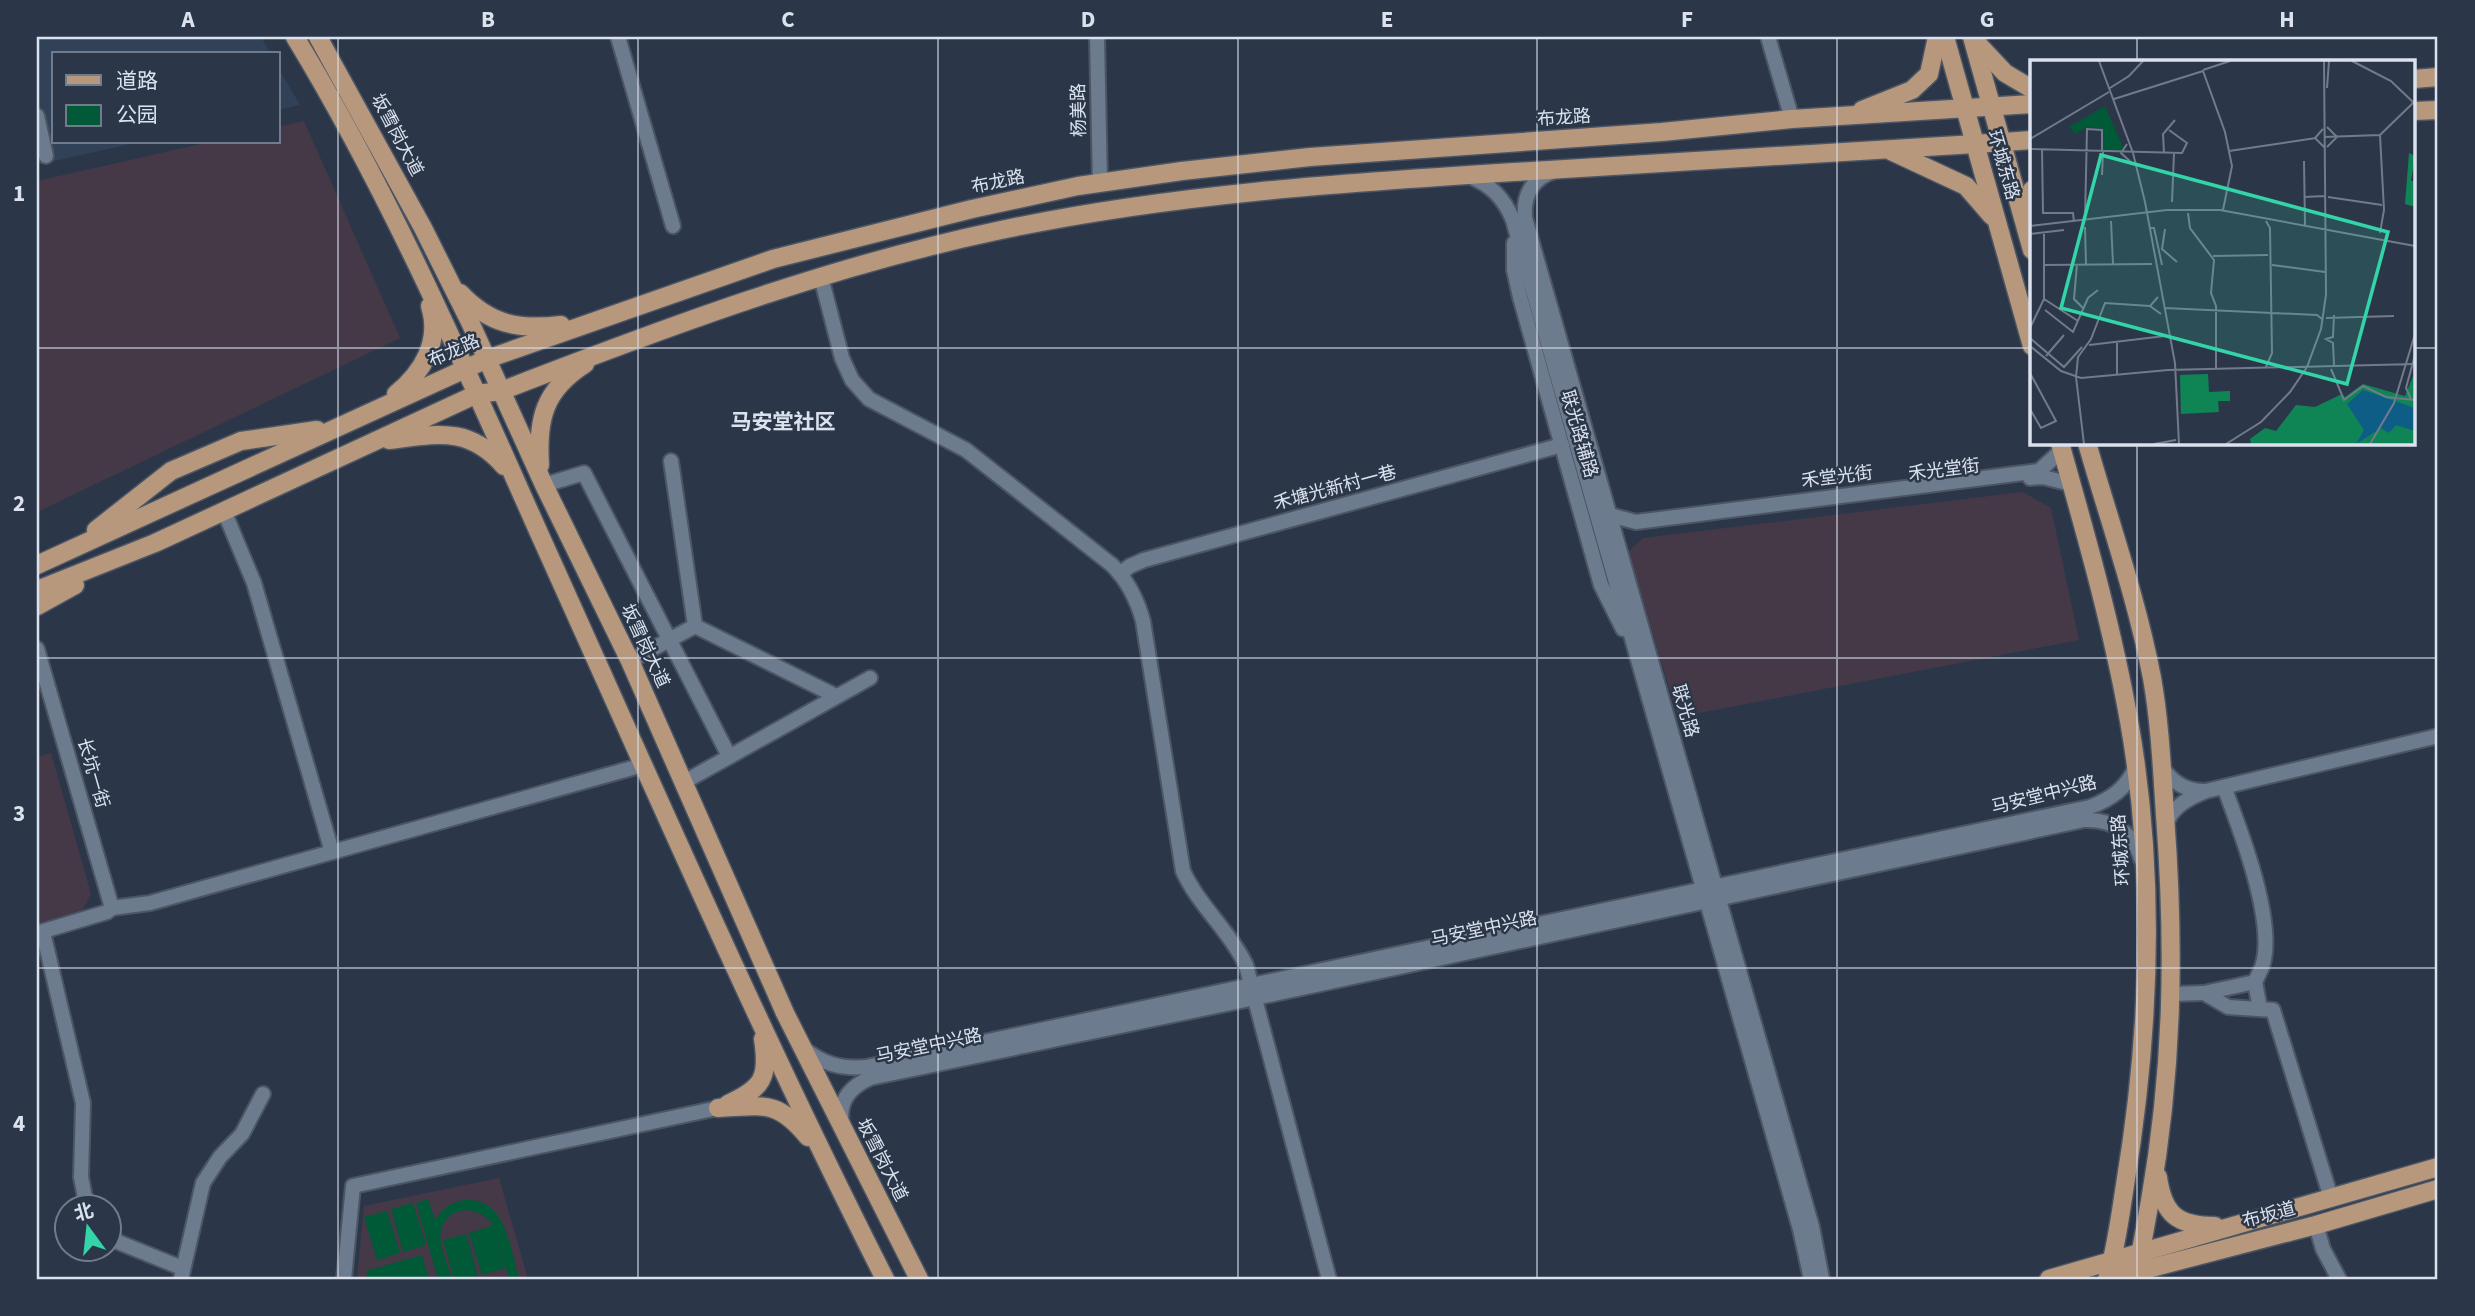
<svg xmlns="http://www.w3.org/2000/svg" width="2475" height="1316" font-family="'Source Sans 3','Noto Sans SC',sans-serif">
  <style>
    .commercial { fill: #463947 }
    .built { fill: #314158 }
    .education { fill: #453948 }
    .green { fill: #005937 }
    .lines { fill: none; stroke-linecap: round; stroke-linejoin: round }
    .minor-casing { stroke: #4b5564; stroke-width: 18 }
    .major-casing { stroke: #4b5564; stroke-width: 21 }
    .minor { stroke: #6d7b8f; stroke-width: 14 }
    .major { stroke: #b7987c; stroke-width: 18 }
    .grid { fill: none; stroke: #dbe2ee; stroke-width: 2; stroke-opacity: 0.55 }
    .labels { text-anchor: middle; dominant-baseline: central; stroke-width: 5; stroke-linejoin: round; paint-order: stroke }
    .street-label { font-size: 18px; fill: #dbe2ee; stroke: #2b3749 }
    .quarter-label { font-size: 21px; font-weight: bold; fill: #dbe2ee; stroke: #2b3749 }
    .inset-road { fill: none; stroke: #717b8b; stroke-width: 2 }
    .view { fill: #32d4a8; fill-opacity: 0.15; stroke: #32d4a8; stroke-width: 3.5 }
    .inset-edge { fill: none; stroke: #dbe2ee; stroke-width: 3.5 }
    .neatline { fill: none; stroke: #dbe2ee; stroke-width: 2.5 }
    .grid-label { font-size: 23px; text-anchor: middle; font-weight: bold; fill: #dbe2ee }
  </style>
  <rect width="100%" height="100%" fill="#2b3749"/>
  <path class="commercial" d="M 304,121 L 400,338 L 37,512 L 37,181 L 210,142 L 278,142 L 278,127 Z"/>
  <g class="built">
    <path d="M 37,37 L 261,37 L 271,54 L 54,54 L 54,142 L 139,142 L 37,165 Z"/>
    <path d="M 278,67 L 300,105 L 278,110 Z"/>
  </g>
  <g class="education">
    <path d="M 2023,492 L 2051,508 L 2079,640 L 1678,717 L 1628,552 L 1643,538 Z"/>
    <path d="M 51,753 L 91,894 L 81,913 L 37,926 L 37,757 Z"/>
    <path d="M 499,1178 L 528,1279 L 357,1279 L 364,1206 Z"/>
  </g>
  <g class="green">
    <path d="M 428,1199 L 435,1220 C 442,1209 452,1201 466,1200 C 506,1197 511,1251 519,1279 L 509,1279 L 493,1226 L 505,1268 L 482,1275 L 469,1233 L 493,1225 C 480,1205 448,1204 441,1230 C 438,1245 448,1265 452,1279 L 438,1279 L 416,1203 Z"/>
    <path d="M 413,1203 L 426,1245 L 403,1252 L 391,1209 Z"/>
    <path d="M 387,1211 L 400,1253 L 377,1260 L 364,1217 Z"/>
    <path d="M 466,1234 L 478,1276 L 454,1279 L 443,1240 Z"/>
    <path d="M 422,1255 L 429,1279 L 368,1279 L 366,1271 Z"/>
  </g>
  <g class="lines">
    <defs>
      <g id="minor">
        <path d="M 618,37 L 673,226"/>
        <path d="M 1097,37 L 1100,183"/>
        <path d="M 1768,37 L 1792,119"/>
        <path d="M 37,116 L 46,156"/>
        <path d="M 1555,171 C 1532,178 1523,195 1525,218 L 1812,1227 L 1822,1279"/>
        <path d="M 1469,176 C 1491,185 1504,198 1513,220 L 1800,1229 L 1811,1279"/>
        <path d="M 1514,243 L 1514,270 L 1520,297 L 1601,585 L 1623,629"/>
        <path d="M 821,277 L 842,358 L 852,380 L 869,399 L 966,450 L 1112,565 C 1128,581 1137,599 1143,621 L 1183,871 C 1199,906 1229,930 1246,965 L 1329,1279"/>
        <path d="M 671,461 L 695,626 L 836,696"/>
        <path d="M 2030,478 L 2043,477 L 2071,484"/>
        <path d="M 544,485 L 584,473 L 729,756"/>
        <path d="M 224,511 L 254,583 L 332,852"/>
        <path d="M 1610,515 L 1636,522 L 2039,471 L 2062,450"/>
        <path d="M 1120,574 L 1130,566 L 1144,560 L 1562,445"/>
        <path d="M 37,649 L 112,908"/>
        <path d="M 630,661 L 695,626"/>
        <path d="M 2161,766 C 2172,782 2185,791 2204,791"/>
        <path d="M 684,782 L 870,678"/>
        <path d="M 2224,787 C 2240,829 2277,924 2262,967 C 2260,972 2257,977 2255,982 L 2204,993 L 2228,1007 L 2273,1010 L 2331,1198"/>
        <path d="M 2166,825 C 2171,807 2189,798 2206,791 L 2438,736"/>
        <path d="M 43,932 L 83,1103 L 81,1177 L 87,1208"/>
        <path d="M 37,933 L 107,912 L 112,908 L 150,903 L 643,765"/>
        <path d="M 2255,982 L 2260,1009"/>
        <path d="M 2172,994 L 2204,993"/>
        <path d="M 803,1048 C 823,1064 840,1069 866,1067 L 2090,807 C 2111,799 2125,789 2135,769"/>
        <path d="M 842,1124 C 838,1101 850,1087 870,1078 L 1255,998 L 2084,820 C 2113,819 2134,833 2142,861"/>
        <path d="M 2316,1225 L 2323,1249 L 2339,1279"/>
        <path d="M 108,1238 L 182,1268"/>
        <path d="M 181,1279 L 203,1183 L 220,1157 L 242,1134 L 263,1094"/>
        <path d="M 344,1279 L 353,1186 L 718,1108"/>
      </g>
      <g id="major">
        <path d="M 295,37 C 391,195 464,365 539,533 C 652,783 761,1035 885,1279"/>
        <path d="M 318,37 L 423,228 L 470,322 L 544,485 L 630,661 L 785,1013 L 919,1279"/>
        <path d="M 1945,37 L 2032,346"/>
        <path d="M 1972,37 L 2032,250"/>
        <path d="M 1974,40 L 2005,73 L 2032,89"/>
        <path d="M 2414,79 L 2438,77"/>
        <path d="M 1862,110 L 1912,90 L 1929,74 L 1937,37"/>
        <path d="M 2414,111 L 2438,110"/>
        <path d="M 1891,151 L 1966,186 L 1992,216"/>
        <path d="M 2025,218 L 2032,190"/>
        <path d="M 460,293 C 490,325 519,330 561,325"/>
        <path d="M 396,394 C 423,372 441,341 430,306"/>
        <path d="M 389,440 C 438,434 469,426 504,466"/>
        <path d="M 2060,443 C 2086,535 2112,626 2129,721 C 2156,873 2150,1034 2125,1185 C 2120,1217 2116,1249 2107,1279"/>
        <path d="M 2087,443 C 2109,520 2137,599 2152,678 C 2160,723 2162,770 2165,815 C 2175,949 2173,1069 2150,1201 C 2145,1227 2141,1253 2135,1279"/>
        <path d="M 540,465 C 537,419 544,390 585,364"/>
        <path d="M 96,530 L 171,471 L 241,441 L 317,430"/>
        <path d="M 37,565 L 487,359 L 773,259 L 972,209 L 1078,186 L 1182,171 L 1310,157 L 1662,132 L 1792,119 L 2032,104"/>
        <path d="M 37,590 L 155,543 L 477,394 L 501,391 C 664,328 829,266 1001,230 C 1170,194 1343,183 1515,172 C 1688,162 1860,152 2032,140"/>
        <path d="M 37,606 L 75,585"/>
        <path d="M 728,1104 C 763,1088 769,1078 763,1039"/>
        <path d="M 718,1108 C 763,1106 777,1099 808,1137"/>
        <path d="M 2158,1177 C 2163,1214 2177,1226 2215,1226"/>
        <path d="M 2049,1279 L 2438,1167"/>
        <path d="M 2109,1279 L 2316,1225 L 2438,1189"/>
      </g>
    </defs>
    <use href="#minor" class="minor-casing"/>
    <use href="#major" class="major-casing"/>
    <use href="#minor" class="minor"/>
    <use href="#major" class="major"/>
  </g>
  <path class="grid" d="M 338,37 L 338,1279M 638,37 L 638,1279M 938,37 L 938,1279M 1238,37 L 1238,1279M 1537,37 L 1537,1279M 1837,37 L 1837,1279M 2137,37 L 2137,61M 37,348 L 2032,348M 2414,348 L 2438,348M 2137,443 L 2137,1279M 37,658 L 2438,658M 37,968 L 2438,968"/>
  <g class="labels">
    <g class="street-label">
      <text transform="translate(1079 110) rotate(-91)">杨美路</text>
      <text transform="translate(1564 118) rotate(-4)">布龙路</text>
      <text transform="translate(397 135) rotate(62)">坂雪岗大道</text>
      <text transform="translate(2003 165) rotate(74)">环城东路</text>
      <text transform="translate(998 182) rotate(-12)">布龙路</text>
      <text transform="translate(454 351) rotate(-24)">布龙路</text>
      <text transform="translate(1579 434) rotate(74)">联光路辅路</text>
      <text transform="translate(1944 470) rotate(-7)">禾光堂街</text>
      <text transform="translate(1837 477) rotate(-7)">禾堂光街</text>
      <text transform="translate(1335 488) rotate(-15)">禾塘光新村一巷</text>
      <text transform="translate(645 646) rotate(65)">坂雪岗大道</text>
      <text transform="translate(1685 711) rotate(74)">联光路</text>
      <text transform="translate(93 773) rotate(74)">长坑一街</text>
      <text transform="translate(2044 795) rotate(-14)">马安堂中兴路</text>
      <text transform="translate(2121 850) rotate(-94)">环城东路</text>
      <text transform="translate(1484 929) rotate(-12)">马安堂中兴路</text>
      <text transform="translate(929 1046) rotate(-12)">马安堂中兴路</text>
      <text transform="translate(882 1160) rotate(63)">坂雪岗大道</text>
      <text transform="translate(2269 1215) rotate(-15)">布坂道</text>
    </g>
    <g class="quarter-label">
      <text x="783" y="422">马安堂社区</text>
    </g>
  </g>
  <g transform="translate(2030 60)">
    <rect width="385" height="385" fill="#2b3749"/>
    <path d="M 75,46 L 94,89 L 92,91 L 73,90 L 73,69 L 57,67 L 46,74 L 39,67 Z" fill="#005937"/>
    <path d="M 379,93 L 385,96 L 381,121 L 385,121 L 385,147 L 375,144 ZM 178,314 L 179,332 L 200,331 L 200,341 L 188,341 L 189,352 L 151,354 L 150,315 ZM 383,316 L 385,384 L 221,384 L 220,379 L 235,368 L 246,371 L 266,345 L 285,347 L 312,334 L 315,337 L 333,324 L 375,336 Z" fill="#0f8556"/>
    <path d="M 333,330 L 385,348 L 385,371 L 366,365 L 359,373 L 351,368 L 326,384 L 334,370 L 317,344 Z" fill="#0e5d86"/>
    <path class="inset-road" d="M 69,1 L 103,93 L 115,142 L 145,303 L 149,384M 322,1 L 361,21 L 385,44M 173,10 L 200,1M 80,28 L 99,16 L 113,1M 297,28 L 299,1M 84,39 L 173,11 L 195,72 L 202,106 L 193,150M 297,67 L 307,77 L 297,87M 293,69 L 285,78 L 294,87M 350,75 L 354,150 L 350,173M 294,77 L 350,75 L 384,42M 0,79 L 79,32M 97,84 L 91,93 L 103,104M 0,89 L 152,93 L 157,83 L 139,70M 12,89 L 13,153 L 43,153 L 44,162M 199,91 L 286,78M 134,93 L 133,74 L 145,60M 274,101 L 275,165M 72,115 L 73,92M 274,137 L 295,136M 298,137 L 352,145M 142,142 L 144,93M 158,153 L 160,168 L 184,200 L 181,233 L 186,246 L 186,309M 55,160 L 57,69 L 72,70 L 72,92M 81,161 L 83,204M 236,161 L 240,168 L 242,293 L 236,307M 0,166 L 137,150 L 190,150 L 385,186M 55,167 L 56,204M 119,168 L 124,168 L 132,205M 135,169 L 132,189 L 147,202M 0,174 L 34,170M 183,196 L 238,195M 47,204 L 44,239 L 53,248M 13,205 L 122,204M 242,205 L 295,212M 128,237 L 120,246 L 131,254M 14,239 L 48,261M 135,248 L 287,255 L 292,259M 15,250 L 43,272 L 58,238 L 68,230M 296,258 L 364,256M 0,268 L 14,239 L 14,172M 0,278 L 34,307 L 52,287M 87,282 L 87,314M 59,285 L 135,276M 0,286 L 31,311 L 51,318 L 138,310 L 385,304M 16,296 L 34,275M 304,305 L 303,283 L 296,279 L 303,277 L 304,255M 301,309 L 314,340 L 333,326 L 356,337 L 385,340M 0,313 L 26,361 L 11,368 L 0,349M 381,339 L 376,328 L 385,295M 54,384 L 46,317 L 48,297 L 61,279 L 75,243 L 120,246M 124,384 L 146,380M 196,384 L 231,362 L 260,332 L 277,307 L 291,269 L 296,235 L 294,1M 340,384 L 364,343 L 385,274"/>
    <path class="view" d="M 71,95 L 358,172 L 317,324 L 31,248 Z"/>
    <rect width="385" height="385" class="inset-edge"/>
  </g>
  <rect width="2475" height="1316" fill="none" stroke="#2b3749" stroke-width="77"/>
  <rect x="52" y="52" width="228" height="91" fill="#2b3749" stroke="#717b8b" stroke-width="2"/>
  <rect x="66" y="75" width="35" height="10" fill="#b7987c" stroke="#717b8b" stroke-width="2"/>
  <text x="116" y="88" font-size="21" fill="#dbe2ee">道路</text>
  <rect x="66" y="105" width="35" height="21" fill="#005937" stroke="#717b8b" stroke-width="2"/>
  <text x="116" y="122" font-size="21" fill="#dbe2ee">公园</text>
  <g transform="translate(88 1228) rotate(345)"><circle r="33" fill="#2b3749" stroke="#717b8b" stroke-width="2"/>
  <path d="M0-5L12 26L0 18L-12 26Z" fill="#32d4a8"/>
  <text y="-10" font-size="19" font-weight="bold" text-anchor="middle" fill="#dbe2ee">北</text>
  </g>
  <rect x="38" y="38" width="2398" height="1240" class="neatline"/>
  <g class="grid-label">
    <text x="188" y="27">A</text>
    <text x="488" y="27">B</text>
    <text x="788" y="27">C</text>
    <text x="1088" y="27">D</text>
    <text x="1387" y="27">E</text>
    <text x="1687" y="27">F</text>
    <text x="1987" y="27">G</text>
    <text x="2287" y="27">H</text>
    <text x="19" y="201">1</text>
    <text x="19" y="511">2</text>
    <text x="19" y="821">3</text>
    <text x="19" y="1131">4</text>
  </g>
</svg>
